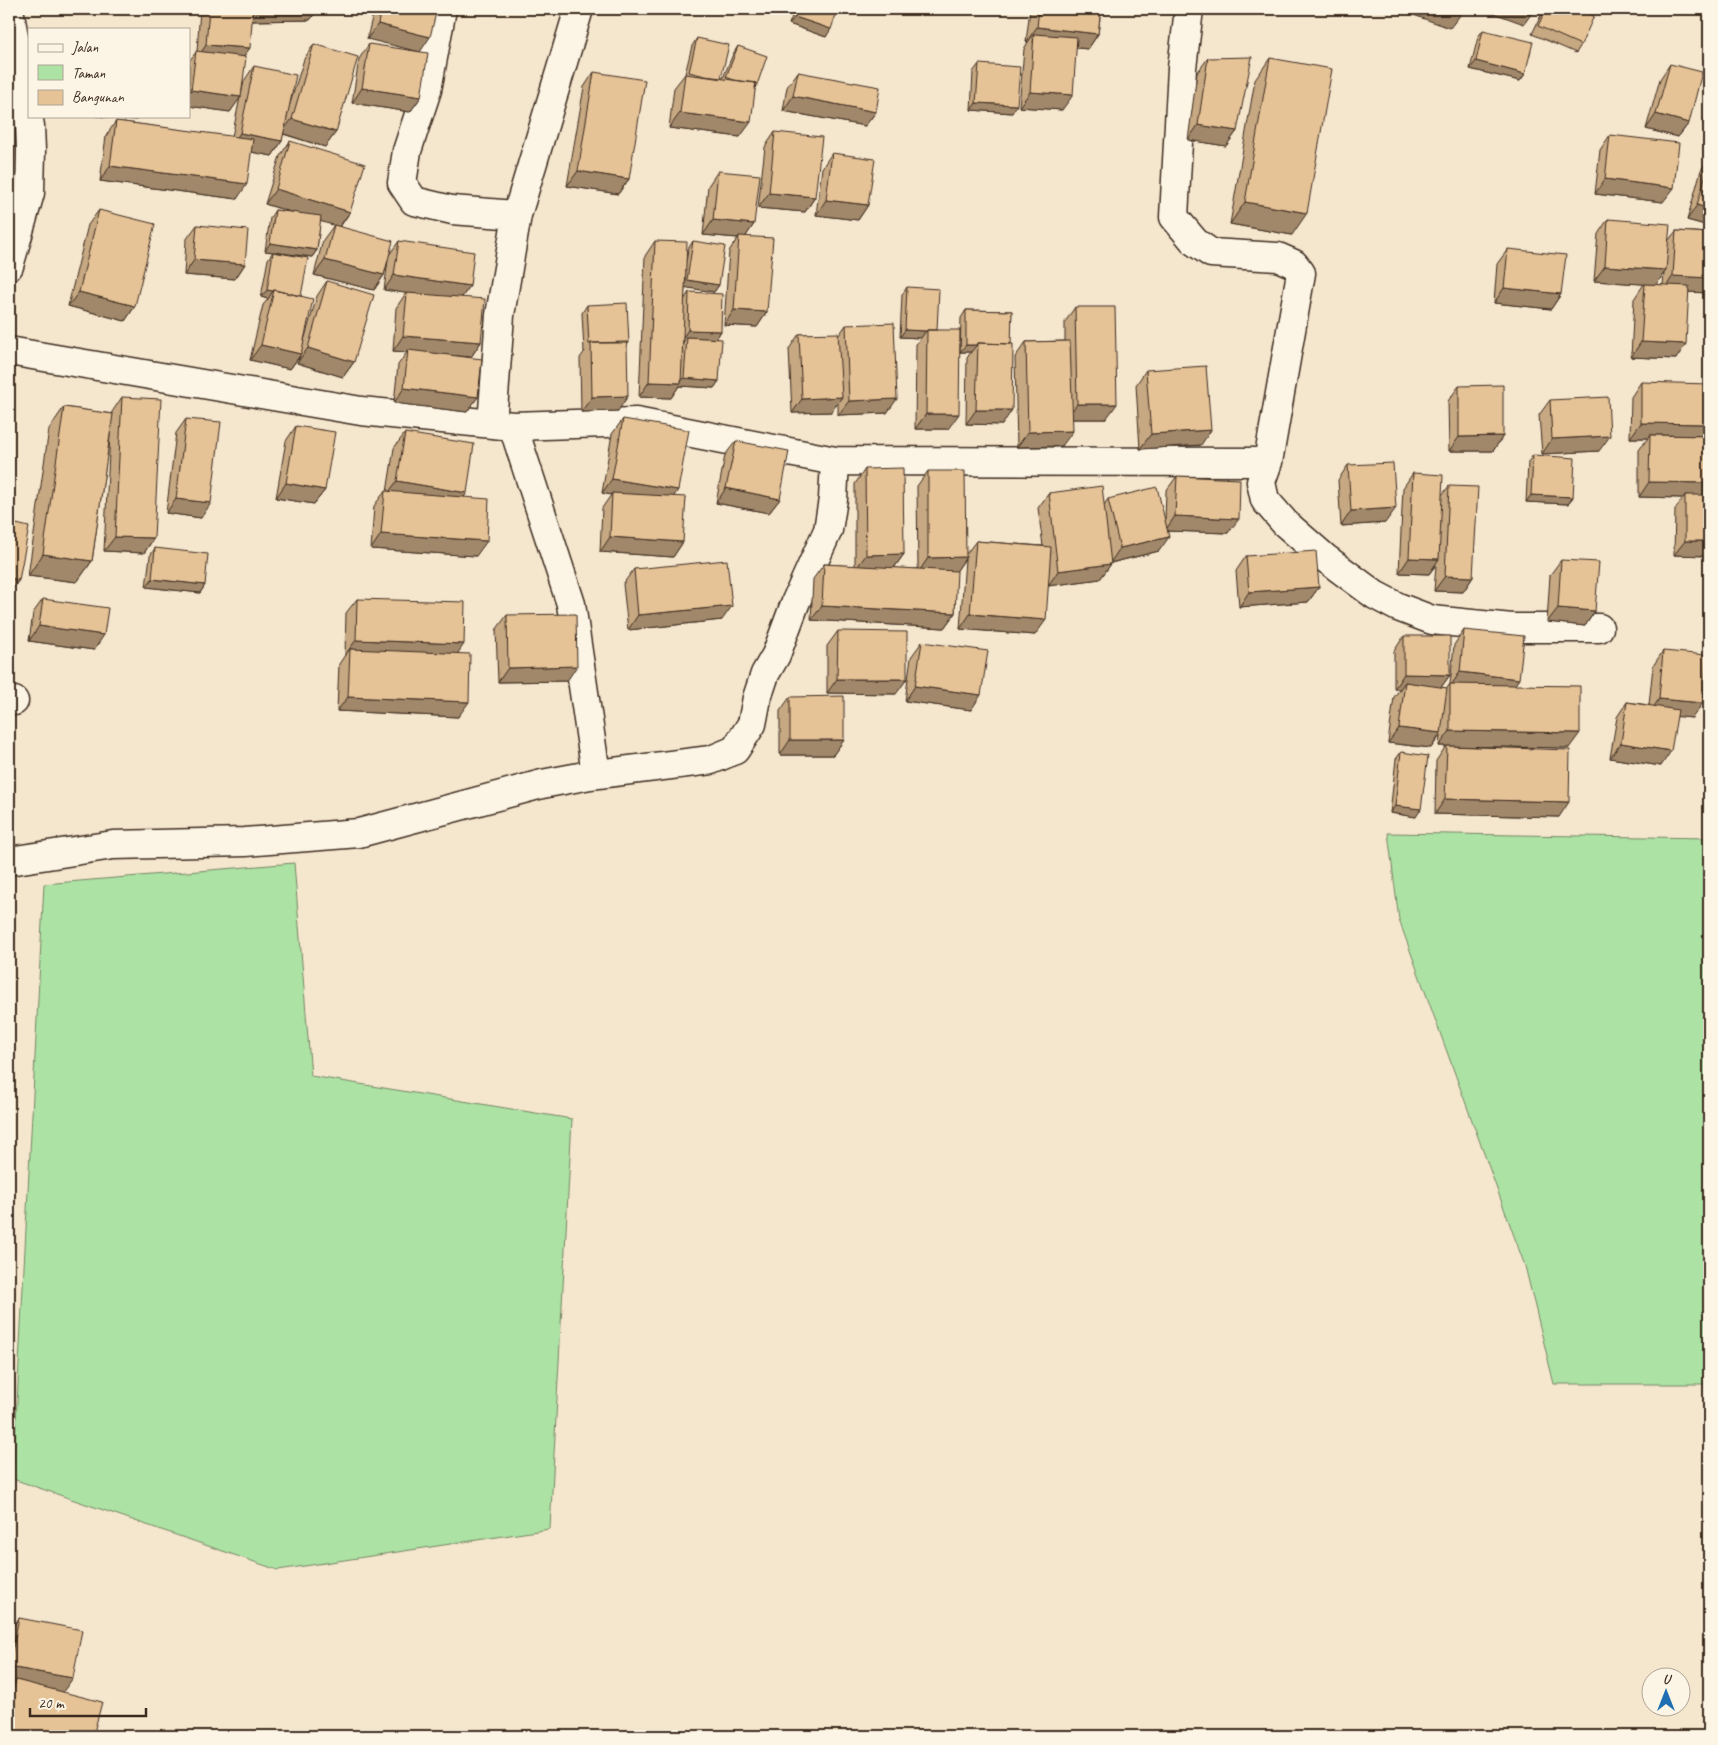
<svg xmlns="http://www.w3.org/2000/svg" width="1718" height="1745" font-family="Caveat,sans-serif">
  <style>
    .green { fill: #ade2a5; stroke: #748662 }
    .lines { fill: none; stroke-linecap: round; stroke-linejoin: round }
    .minor-casing { stroke: #3b2a1e; stroke-width: 31 }
    .minor { stroke: #fcf5e5; stroke-width: 28 }
    .wall { fill: #c6a882; stroke: #3b2a1e; fill-rule: evenodd }
    .shaded-wall { fill: #a1886a; stroke: #3b2a1e }
    .building { fill: #e6c397; stroke: #3b2a1e }
  </style>
  <rect width="100%" height="100%" fill="#f5e6ce"/>
  <filter id="ink" filterUnits="userSpaceOnUse"><feTurbulence type="fractalNoise" baseFrequency=".02" numOctaves="2"/><feDisplacementMap in="SourceGraphic" scale="10" xChannelSelector="R" yChannelSelector="G"/><feConvolveMatrix kernelMatrix="1 2 1 2 8 2 1 2 1" color-interpolation-filters="sRGB"/></filter>
  <g filter="url(#ink)">
    <!-- green -->
    <path class="green" d="M1388 833 1709 838V1384H1554L1525 1266 1399 920Z
      M294 863 311 1076 572 1119 550 1529 278 1570 13 1479 44 884Z"/>
    <g class="lines">
      <!-- minor casing -->
      <g class="minor-casing">
        <path id="minor" d="M442 9 427 90 407 151 402 183 414 201 452 210 517 215
          M1189 9 1182 68 1174 217 1195 242 1211 253 1278 257 1294 264 1301 273 1268 462 1261 482 1265 500 1285 523 1325 558 1375 595 1398 607 1432 620 1512 628H1599
          M9 266 30 193 31 150 30 126 9 9
          M9 351 361 411 513 426 636 422 835 461
          M492 424 500 315 517 215 579 9
          M513 426 571 604 596 774
          M9 700 14 701
          M9 861 113 845 245 842 359 833 542 784 590 775 711 760 735 750 752 724 757 698 765 674 776 655 796 601 828 530 833 499 835 461 1268 462"/>
      </g>
      <!-- minor -->
      <use href="#minor" class="minor"/>
    </g>
    <!-- wall -->
    <path class="wall" d="M200 9H318L310 20 252 21 244 57 241 95 244 81 254 66 288 110 304 59 314 44 336 132 325 147 283 134 282 141 272 156 251 152 237 199 100 181 106 136 116 121 232 137 240 97 230 112 189 106V61L197 51Z
      M374 9H437L367 39Z
      M795 9H838L826 37 789 24Z
      M1030 9H1101L1098 34 1088 49 1076 48 1062 110 1019 107 1024 49 1028 42H1026Z
      M1544 9H1577L1581 45 1576 53 1532 34Z
      M1483 30 1525 74 1520 81 1470 69 1478 37Z
      M697 38 721 78H723L733 54 738 46 755 89 740 137 669 128 674 88 685 74 692 46Z
      M369 44 421 97 410 112 352 103 359 59Z
      M1208 58 1237 131 1226 146 1188 140 1197 73Z
      M1270 58 1292 235 1230 224 1255 80Z
      M979 64 1012 113 971 110 973 72Z
      M1670 64 1689 123 1678 137 1646 129 1660 79Z
      M594 72 629 179 618 194 567 186 584 87Z
      M798 72 876 112 865 126 783 111 787 87Z
      M1709 105V126L1703 124Z
      M775 132 815 197 805 212 758 208 765 147Z
      M1610 135 1663 202 1595 194 1600 150Z
      M290 141 350 212 340 227 389 255 399 241 470 286 462 297 481 342 471 357 454 355 467 412 394 403 398 365 407 352 393 351 396 308 406 293 384 290 388 260 384 275 374 290 314 275 323 240 334 225 320 221 317 250 312 257 280 253 301 297 303 344 317 296 327 281 354 362 343 377 297 363 300 356 290 369 250 360 263 305 268 299 261 297 268 259 273 252 265 251 270 218 275 210 294 213 265 204 280 156Z
      M832 153 868 205 858 220 816 215 822 168Z
      M1709 158V226L1687 220 1701 170Z
      M718 171 754 224 746 236 767 312 757 327 724 325 729 251 738 238 703 235 708 186Z
      M99 210 135 306 125 321 68 306 88 225Z
      M1608 219 1668 241 1676 231 1709 233V293L1688 292 1676 359 1631 357 1634 299 1644 284 1594 281 1598 234ZM1664 273 1663 285 1656 284Z
      M197 225 245 264 235 279 184 275 186 240Z
      M655 241 686 263 688 249 693 241 719 285 714 292 685 287 684 300 689 292 721 331 716 339 703 338 719 381 714 388 679 386 671 398 639 397 645 256ZM683 337H686L683 343Z
      M1508 249 1561 294 1551 309 1494 303 1497 264Z
      M907 287 937 330 948 429H915L916 344 921 338 900 337 902 295Z
      M587 305 629 343 627 345 618 411 581 412 580 358 585 351 584 352 582 313Z
      M1075 307 1106 419H1072L1062 446 1017 447 1015 357 1026 342 1065 341V322Z
      M966 310 1012 311 1002 425 966 424 967 358 971 352H960L961 318Z
      M846 325 887 413 838 415V403L831 412 792 413 789 349 799 334 839 335Z
      M1146 370 1201 445 1140 449 1136 385Z
      M1641 382 1709 556 1674 555 1675 510 1683 498 1639 497V450L1648 438H1630L1631 397Z
      M1459 386 1503 436 1493 451H1449L1448 401Z
      M122 397 154 538 144 553 104 551 110 433 92 561 77 582 28 576 49 429 64 407 111 414 112 412Z
      M1550 400 1599 451 1542 454 1539 415Z
      M186 419 201 518 166 513 176 433Z
      M623 419 674 497 683 542 673 557 600 552 602 508 611 495 602 493 612 434Z
      M296 426 325 490 314 504 276 498 286 441Z
      M405 433 467 493 463 497 476 556 371 549 374 506 385 491 387 492 394 448Z
      M736 441 780 499 769 513 716 503 725 455Z
      M1533 455 1573 497 1568 504 1526 502 1528 462Z
      M1348 465 1385 523 1341 526 1338 480Z
      M865 469 904 554 894 568 918 569 917 486 928 471 966 554 976 541 1043 546 1038 508 1049 493 1104 505 1108 499 1165 521 1166 491 1177 476 1228 533 1168 531 1159 551 1111 563V564L1100 579 1048 586 1035 635 960 629 965 559 956 571 955 613 944 628 811 620 813 579 824 564 855 566V484Z
      M1413 473 1442 495 1449 486 1473 577 1463 592 1434 591 1436 565 1429 574 1399 573 1403 488Z
      M12 523 19 580 13 588 9 587V527Z
      M155 548 205 585 200 593 146 587 150 556Z
      M1246 556 1319 587 1308 602 1239 607 1236 571Z
      M1561 560 1595 611 1585 626 1547 622 1550 575Z
      M634 569 722 620 628 630 623 584Z
      M43 599 94 650 29 641 33 613Z
      M357 599 458 653V717L337 711 339 664 345 655 346 613Z
      M507 615 567 681 498 682 496 630Z
      M1464 630 1515 685 1569 748 1450 746 1559 817 1435 814 1436 761 1446 746H1439L1440 736 1431 748 1388 743 1394 697 1400 689H1394V651L1404 636 1450 675 1441 687 1447 688 1450 684 1454 645Z
      M838 631 896 694 827 693V646Z
      M922 642 971 710 905 701 911 657Z
      M1663 651 1692 718 1677 716 1661 766 1610 758 1617 717 1627 702 1649 705 1653 666Z
      M790 697 844 740 833 755H780V711Z
      M1401 752 1416 817 1390 813 1396 759Z
      M19 1618 63 1692 9 1736V1690L13 1684 9 1683V1632Z"/>
    <!-- shaded-wall -->
    <path class="shaded-wall" d="M258 9H318L310 20 250 21Z
      M1411 9H1448L1461 14 1450 28 1408 13Z
      M1485 9H1532L1534 10 1524 24 1485 10Z
      M795 17 831 29 826 37 789 24Z
      M378 24 430 37 420 52 367 39Z
      M1037 27 1098 34 1088 49 1033 43 1034 34 1028 42H1026Z
      M206 45 250 48 239 63 196 60Z
      M1476 61 1525 74 1520 81 1470 69Z
      M362 88 421 97 410 112 352 103Z
      M191 90 241 97 230 112 189 106V93Z
      M1030 92 1073 95 1062 110 1019 107Z
      M793 96 876 112 865 126 783 111Z
      M976 103 1017 105 1012 113 971 110Z
      M680 113 751 122 740 137 669 128Z
      M1656 114 1689 123 1678 137 1646 129Z
      M1709 115V126L1703 124Z
      M96 116H140L137 120Z
      M292 119 336 132 325 147 281 133Z
      M1198 125 1237 131 1226 146 1188 140Z
      M240 133 282 141 272 156 230 148Z
      M110 166 247 184 237 199 100 181Z
      M578 171 629 179 618 194 567 186Z
      M1605 179 1674 188 1663 202 1595 194Z
      M276 189 350 212 339 227 265 204Z
      M769 193 815 197 805 212 758 208Z
      M826 200 868 205 858 220 816 215Z
      M1245 202 1307 213 1292 235 1230 224Z
      M1697 205 1709 209V226L1687 220Z
      M713 220 754 224 744 239 739 236 738 238 703 235Z
      M270 243 317 250 312 257 265 251Z
      M194 260 245 264 235 279 184 275Z
      M325 260 384 275 374 290 314 275Z
      M1605 266 1666 270 1656 285 1594 281Z
      M394 275 470 286 459 301 384 290Z
      M1673 276 1709 278V293L1663 291Z
      M687 280 719 285 714 292 682 287Z
      M1504 288 1561 294 1551 309 1494 303Z
      M267 290 273 291 268 299 261 297Z
      M79 292 135 306 125 321 68 306Z
      M734 310 767 312 757 327 724 325Z
      M688 330 721 331 716 339 683 337Z
      M905 330 926 331 921 338 900 337Z
      M403 336 481 342 471 357 408 352V350L407 352 393 351Z
      M1641 342 1686 344 1676 359 1631 357Z
      M261 345 301 354 290 369 250 360Z
      M966 345H977L971 352H960Z
      M308 348 354 362 343 377 297 363Z
      M684 378 719 381 714 388 679 386 671 398 639 397 649 382 680 383Z
      M404 388 478 397 467 412 394 403Z
      M628 396 618 411 581 412 592 397Z
      M842 397 831 412 792 413 802 399Z
      M897 399 887 413 838 415 849 401Z
      M1077 404H1117L1106 419H1066Z
      M976 410H1012L1002 425 966 424Z
      M926 414H959L948 429H915Z
      M1641 423 1709 424V436L1650 435 1648 438H1630Z
      M1211 430 1201 445 1140 449 1151 434Z
      M1073 431 1062 446 1017 447 1028 432Z
      M1503 436 1493 451H1449L1459 437Z
      M1610 436 1599 451 1542 454 1552 439Z
      M612 479 678 490 668 505 612 493 611 495 602 493Z
      M397 481 467 493 456 508 386 496Z
      M1649 482 1709 483V498L1685 495 1683 498 1639 497Z
      M286 483 325 490 314 504 276 498Z
      M726 488 780 499 769 513 716 503Z
      M1531 495 1573 497 1568 504 1526 502Z
      M176 499 211 503 201 518 166 513Z
      M1396 508 1385 523 1341 526 1351 511Z
      M1175 516 1239 519 1228 533 1165 531Z
      M381 534 487 541 476 556 371 549Z
      M115 537 154 538 144 553 104 551Z
      M610 537 683 542 673 557 600 552Z
      M1169 537 1159 551 1110 563 1120 548Z
      M1685 541H1709V556L1674 555Z
      M43 554 92 561 77 582 28 576Z
      M904 554 893 569 855 570 866 555Z
      M966 557 956 572 918 573 928 558Z
      M1409 558 1439 559 1429 574 1399 573Z
      M1111 564 1100 579 1048 586 1058 571Z
      M1445 576 1473 577 1463 592 1434 591Z
      M9 578 19 580 13 588 9 587Z
      M152 579 205 585 200 593 146 587Z
      M1319 587 1308 602 1239 607 1249 592Z
      M732 606 722 620 628 630 638 615Z
      M822 606 955 613 944 628 811 620Z
      M1558 608 1595 611 1585 626 1547 622Z
      M970 614 1046 620 1035 635 960 629Z
      M39 626 104 635 94 650 29 641Z
      M356 640 464 644 454 659 350 649 345 655Z
      M577 666 567 681 498 682 508 668Z
      M1460 672 1519 679 1509 693 1450 687Z
      M1404 674 1450 675 1439 690 1405 682 1400 689H1394Z
      M837 679H907L896 694 827 693Z
      M915 686 981 695 971 710 905 701Z
      M348 697 469 702 458 717 337 711Z
      M1659 699 1703 703 1692 718 1649 714Z
      M1399 728 1441 733 1431 748 1388 743Z
      M1450 731 1580 733 1569 748 1439 746Z
      M790 740H844L833 755H780Z
      M1621 743 1671 751 1661 766 1610 758Z
      M1445 799 1569 802 1559 817 1435 814Z
      M1395 806 1421 809 1416 817 1390 813Z
      M9 1667 73 1678 62 1693 16 1680 13 1684 9 1683Z"/>
    <!-- building -->
    <path class="building" d="M209 9H253L250 48 206 45Z
      M381 9H437L430 37 378 24Z
      M797 9H838L831 29 795 17Z
      M1039 9H1101L1098 34 1037 27Z
      M1448 9H1462L1461 14Z
      M1546 9H1577L1594 16 1581 45 1538 26Z
      M1483 30 1533 42 1525 74 1476 61Z
      M1034 34 1077 37 1073 95 1030 92Z
      M697 38 729 45 721 78 705 76 689 72Z
      M314 44 358 57 336 132 292 119Z
      M369 44 428 53 421 97 362 88Z
      M738 46 767 56 756 88H755L756 83 734 80 726 77Z
      M196 51 246 57 241 97 191 90Z
      M1252 57 1237 131 1198 125 1208 58Z
      M1270 58 1332 69 1307 213 1245 202Z
      M979 64 1020 67 1017 105 976 103Z
      M1670 64 1702 72 1689 123 1656 114Z
      M254 66 296 75 282 141 240 133Z
      M594 72 645 80 629 179 578 171Z
      M798 72 880 87 876 112 793 96Z
      M685 74 756 83 751 122 680 113Z
      M116 121 253 139 247 184 110 166Z
      M775 132 822 137 815 197 769 193Z
      M1610 135 1679 143 1674 188 1605 179Z
      M290 141 365 164 350 212 276 189Z
      M832 153 875 159 868 205 826 200Z
      M1709 164V209L1697 205Z
      M718 171 760 175 754 224 713 220Z
      M99 210 155 224 135 306 79 292Z
      M275 210 321 216 317 250 270 243Z
      M1608 219 1670 224 1666 270 1605 266Z
      M197 225 248 230 245 264 194 260Z
      M334 225 393 241 384 275 325 260Z
      M1676 231 1709 233V278L1673 276Z
      M739 236 773 238 767 312 734 310Z
      M399 241 474 252 470 286 394 275Z
      M655 241 687 242 681 383 649 382Z
      M693 241 725 246 719 285 687 280Z
      M1508 249 1566 255 1561 294 1504 288Z
      M273 252 308 258 301 296 274 290 273 291 267 290Z
      M327 281 374 295 354 362 308 348Z
      M1645 284 1689 286 1686 344 1641 342Z
      M907 287 939 289 937 330H927V331L905 330Z
      M274 290 313 299 301 354 261 345Z
      M689 292 722 294 721 331 688 330Z
      M407 293 485 299 481 342 403 336Z
      M627 303 629 343H591V344H589L587 305Z
      M1075 307H1115L1117 404H1077Z
      M966 310 1012 311 1011 344 978 343 977 345H966Z
      M894 323 897 399 849 401 846 325Z
      M927 330H960L959 414H926Z
      M838 333 842 397 802 399 799 334Z
      M687 337 722 339 719 381 684 378Z
      M1070 341 1073 431 1028 432 1026 342Z
      M627 342 628 396 592 397 591 343Z
      M978 343 1013 344 1012 410H976Z
      M408 350 482 359 478 397 404 388Z
      M1206 366 1211 430 1151 434 1146 370Z
      M1641 382 1709 384V424L1641 423Z
      M1503 385V436L1459 437V386Z
      M122 397 161 399 154 538 115 537Z
      M1608 397 1610 436 1552 439 1550 400Z
      M64 407 113 414 92 561 43 554Z
      M186 419 221 422 211 503 176 499Z
      M623 419 689 430 678 490 612 479Z
      M296 426 335 432 325 490 286 483Z
      M405 433 474 444 467 493 397 481Z
      M1650 435 1709 436V483L1649 482Z
      M736 441 789 451 780 499 726 488Z
      M1533 455 1575 458 1573 497 1531 495Z
      M1393 463 1396 508 1351 511 1348 465Z
      M903 468 904 554 866 555 865 469Z
      M928 471H965L966 557 928 558Z
      M1413 473 1443 475 1439 559 1409 558Z
      M1177 476 1240 479 1239 519 1175 516Z
      M1102 486 1111 564 1058 571 1049 493Z
      M1449 486 1478 487 1473 577 1445 576Z
      M1157 487 1169 537 1120 548 1108 499Z
      M385 491 489 499 487 541 381 534Z
      M612 493 686 497 683 542 610 537Z
      M1685 495H1709V541H1685Z
      M9 512 11 513 9 525Z
      M12 523 29 527 19 580 9 578V538Z
      M976 541 1051 547 1046 620 970 614Z
      M155 548 208 554 205 585 152 579Z
      M1316 551 1319 587 1249 592 1246 556Z
      M727 560 732 606 638 615 634 569Z
      M1561 560 1599 562 1595 611 1558 608Z
      M824 564 957 571 955 613 822 606Z
      M43 599 108 608 104 635 39 626Z
      M357 599 465 602 464 644 356 640Z
      M576 614 577 666 508 668 507 615Z
      M1464 630 1524 636 1519 679 1460 672Z
      M838 631 907 632V679H837Z
      M1404 636H1450V675L1404 674Z
      M922 642 988 651 981 695 915 686Z
      M350 649 470 654 469 702 348 697Z
      M1663 651 1707 655 1703 703 1659 699Z
      M1405 682 1447 688 1441 733 1399 728Z
      M1450 684 1580 686V733L1450 731Z
      M844 696V740H790V697Z
      M1627 702 1678 710 1671 751 1621 743Z
      M1447 746 1570 750 1569 802 1445 799Z
      M1401 752 1428 756 1421 809 1395 806Z
      M19 1618 82 1630 73 1678 9 1667Z
      M16 1680 102 1702 93 1736H9V1707Z"/>
  </g>
  <!-- margin -->
  <rect width="1718" height="1745" fill="none" stroke="#fcf5e5" stroke-width="30"/>
  <rect x="15" y="15" width="1688" height="1715" fill="none" stroke="#3b2a1e" stroke-width="2" filter="url(#ink)"/>
  <!-- legend -->
  <rect x="28" y="28" width="162" height="90" fill="#fcf5e5" stroke="#afa495"/>
  <rect x="38" y="44" width="25" height="8" fill="#fcf5e5" stroke="#afa495"/>
  <text x="72" y="52" font-size="15" fill="#3b2a1e">Jalan</text>
  <rect x="38" y="65" width="25" height="15" fill="#ade2a5" stroke="#afa495"/>
  <text x="72" y="78" font-size="15" fill="#3b2a1e">Taman</text>
  <rect x="38" y="90" width="25" height="15" fill="#e6c397" stroke="#afa495"/>
  <text x="72" y="102" font-size="15" fill="#3b2a1e">Bangunan</text>
  <!-- north arrow -->
  <g transform="translate(1666 1692)"><circle r="24" fill="#fcf5e5" stroke="#afa495"/>
  <path d="M0-4L9 19L0 12L-9 19Z" fill="#1f6fb2"/>
  <text y="-8" font-size="14" font-weight="bold" text-anchor="middle" fill="#3b2a1e">U</text>
  </g>
  <!-- scale -->
  <path d="M30 1708v8h116v-8" fill="none" stroke="#3b2a1e" stroke-width="2.5"/>
  <text x="38" y="1708" font-size="15" fill="#3b2a1e" stroke="#fcf5e5" stroke-width="4" paint-order="stroke">20 m</text>
</svg>
